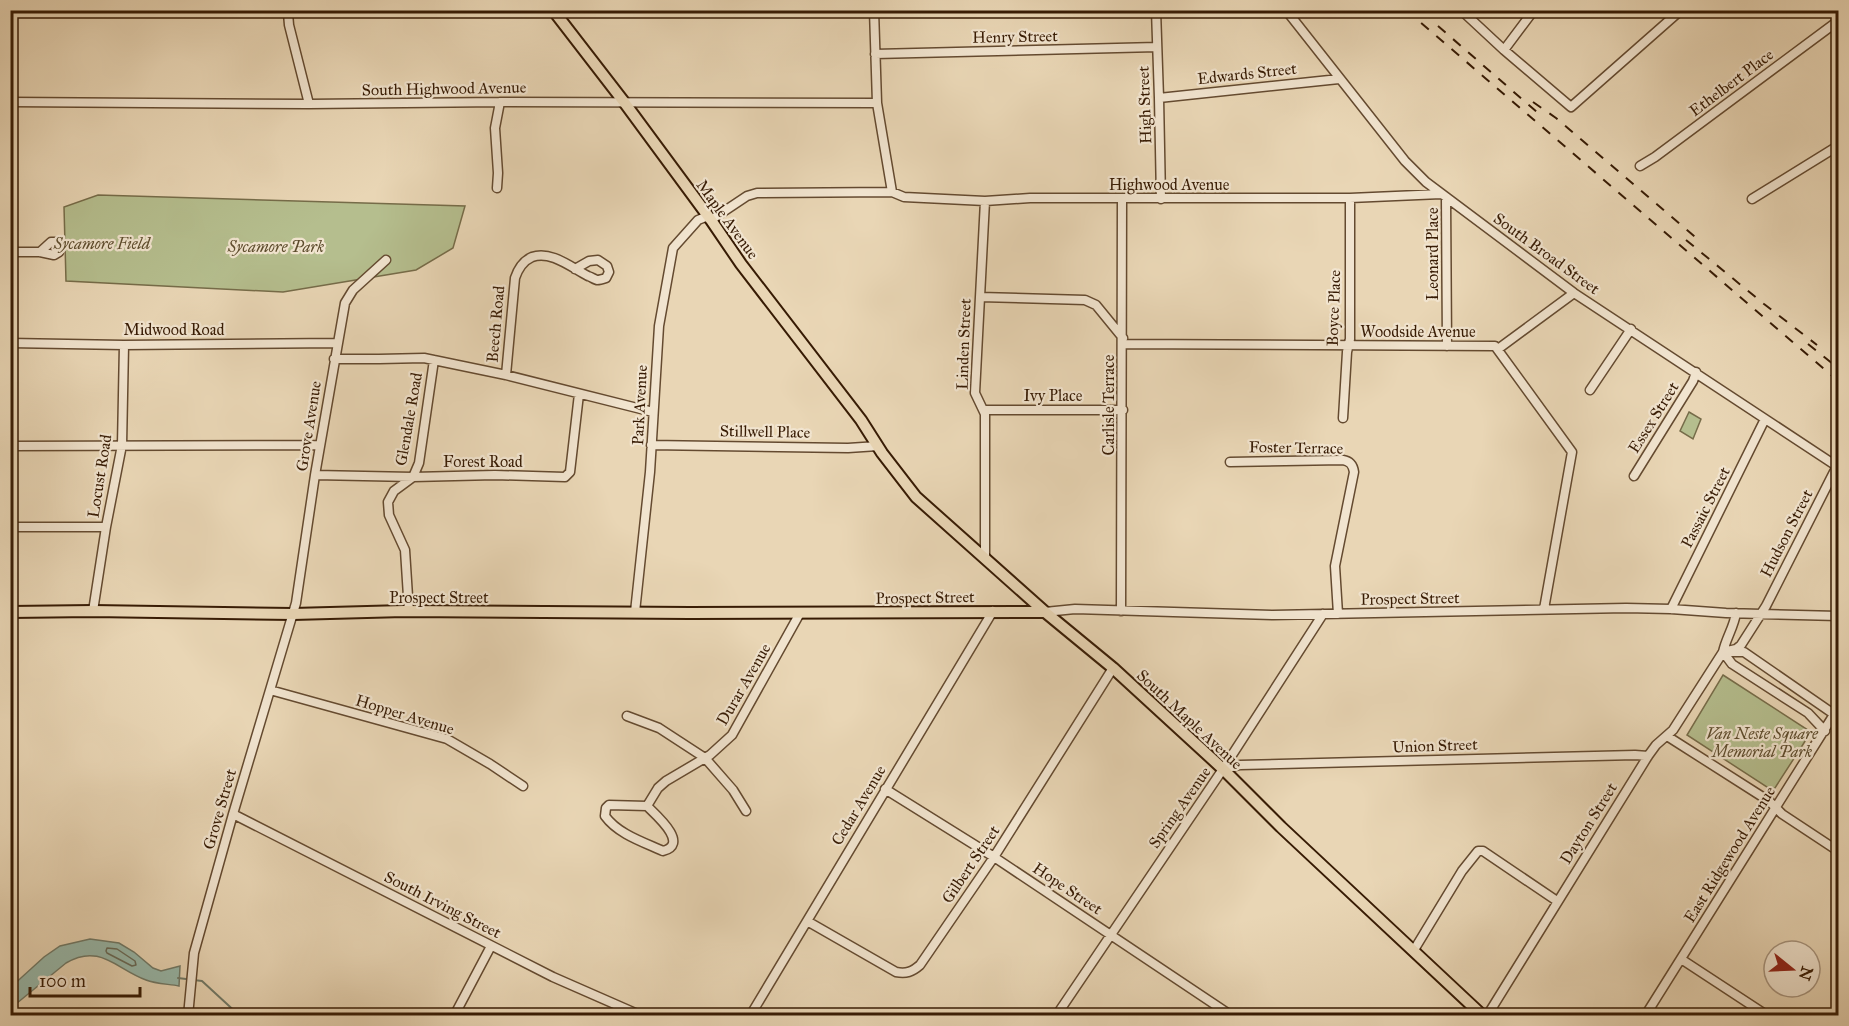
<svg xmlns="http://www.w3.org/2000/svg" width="1849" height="1026" font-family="'IM FELL Great Primer',serif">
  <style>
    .green { fill: #b5be8e; stroke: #766c49; stroke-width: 1.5 }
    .water { fill: #98b9ab; stroke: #717a68; stroke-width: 1.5 }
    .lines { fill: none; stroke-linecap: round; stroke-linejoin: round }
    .shore { stroke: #686a58; stroke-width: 1.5 }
    .stream { stroke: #717a68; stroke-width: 2 }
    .minor-casing { stroke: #644a30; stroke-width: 11 }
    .major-casing { stroke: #371b04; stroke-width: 14 }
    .minor { stroke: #f1e4cf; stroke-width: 8 }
    .major { stroke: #e9d6b5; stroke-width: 10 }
    .rail { stroke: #371b04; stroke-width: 2; stroke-dasharray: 10 10; stroke-linecap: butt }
    .labels { text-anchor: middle; stroke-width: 4.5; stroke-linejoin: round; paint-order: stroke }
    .street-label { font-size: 16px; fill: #371b04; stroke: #f1e4cf }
    .park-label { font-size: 16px; font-style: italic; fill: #5d4c2d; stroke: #f1e4cf }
  </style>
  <rect width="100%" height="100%" fill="#e9d6b5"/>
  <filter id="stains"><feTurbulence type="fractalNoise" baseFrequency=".00333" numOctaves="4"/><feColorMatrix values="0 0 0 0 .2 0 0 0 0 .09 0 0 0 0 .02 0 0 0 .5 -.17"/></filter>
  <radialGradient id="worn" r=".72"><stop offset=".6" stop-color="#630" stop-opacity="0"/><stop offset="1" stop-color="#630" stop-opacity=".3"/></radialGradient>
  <!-- green -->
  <path class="green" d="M98 195 465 206 453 248 416 270 283 292 66 281 64 207Z
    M1689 412 1701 419 1693 439 1680 431Z
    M1723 675 1811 732 1773 791 1687 735Z"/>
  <!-- water -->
  <path class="water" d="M90 939 119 943 134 952 153 968 161 971 180 966 179 986C169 984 156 984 146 980 116 969 100 943 66 963L11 1008V987L44 957 60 946Z"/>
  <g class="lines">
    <!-- shore -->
    <path class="shore" d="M107 948 117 949 135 961 136 965 132 966 107 953 106 951Z"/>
    <!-- stream -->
    <path class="stream" d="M178 978 202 981 240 1016"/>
    <!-- minor casing -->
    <g class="minor-casing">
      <path id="minor" d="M874 10 877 103 892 192 904 197 985 201 1030 198H1350L1441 194
        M1156 10 1159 98 1161 199
        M1286 10 1405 161 1426 182 1574 293 1838 467
        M1461 10 1504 50 1571 107 1681 10
        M288 13 289 25 309 104
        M1504 50 1534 10
        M875 54 1157 47
        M1159 98 1339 79
        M10 102 309 104 500 102 877 103
        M1640 166 1655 157 1838 21
        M497 188 498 173 495 128 500 102
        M1446 198 1447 346
        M1752 199 1833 149 1838 148
        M985 201 975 393 985 414V557
        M711 220 747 196 757 193 892 192
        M10 252H40L54 255 59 252V246L56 242H51L40 252
        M980 297 1085 300 1096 305 1123 338
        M10 343 124 345 337 343
        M1123 344 1495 346 1572 452 1544 609
        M1498 349 1574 293
        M334 359H379L424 358 506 375 653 412
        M506 375 515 278C518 269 523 261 532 257 551 250 572 268 588 276 589 276 596 280 597 280 600 280 603 279 606 278L609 272 607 266 598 260 589 261 575 269
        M1590 390 1631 329
        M984 410H1123
        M1343 418 1347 352 1350 339V198
        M651 445 848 448 878 446
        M10 446 320 445
        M1230 462 1343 460C1350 461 1353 465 1354 472L1335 566 1338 614
        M315 475 413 477 495 475 565 477 570 472 579 394
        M1634 476 1693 381 1696 372
        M10 527H106
        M1671 609 1765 419
        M93 611 106 527 122 445 124 345
        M1121 611 1122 199
        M409 612 405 550 389 515 388 502 394 491 413 477 419 463 434 360
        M635 612 650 472 659 326 673 248 698 220 708 216
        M1045 612 1075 609 1273 615 1626 608 1671 609 1726 613 1838 616
        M1723 652 1736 649 1741 645 1766 606 1837 466
        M1723 652 1732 664 1808 713 1825 731
        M1730 652H1744L1838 717
        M270 690 447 739 490 764 523 786
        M627 716 659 728 705 758 733 790 746 811
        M1667 736 1769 801 1782 814 1838 851
        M1223 769 1240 765 1635 755 1648 756
        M885 789 994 857 1232 1016
        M609 805 647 806C656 815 690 844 663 851 643 842 618 834 605 816L606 808Z
        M647 806 658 788 666 781 710 755 732 735 800 613
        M233 814 553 977 642 1016
        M807 921 896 972C906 974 912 972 920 965L994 857 1113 668
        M1414 950 1462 871 1478 851H1483L1557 901
        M1681 959 1768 1016
        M188 1016 194 953 233 814 296 603 315 475 345 303 353 290 386 260
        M454 1016 491 946
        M750 1016 993 611
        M1056 1016 1223 769 1323 614
        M1487 1016 1648 756 1656 745 1673 730 1723 652C1726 638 1734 627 1736 613
        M1645 1016 1838 708"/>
    </g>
    <!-- major casing -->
    <g class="major-casing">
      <path id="major" d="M553 10 624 102 711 220 741 264 861 420 882 453 916 497 1045 612 1113 668 1223 769 1281 827 1483 1016
        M10 612 93 611 293 614 404 611 690 613 1045 612"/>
    </g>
    <!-- minor -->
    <use href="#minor" class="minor"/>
    <!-- major -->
    <use href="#major" class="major"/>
    <!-- rail -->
    <path class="rail" d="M1406 10 1838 381
      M1438 26 1538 113
      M1533 102 1556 118 1701 242
      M1686 240 1764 304 1817 345
      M1808 344 1838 368"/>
  </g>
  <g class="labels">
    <!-- street labels -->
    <g class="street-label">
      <text transform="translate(1015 36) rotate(-1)" y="6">Henry Street</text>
      <text transform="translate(1247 73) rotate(-6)" y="6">Edwards Street</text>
      <text transform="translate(1731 82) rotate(-37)" y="6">Ethelbert Place</text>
      <text transform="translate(444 88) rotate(-1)" y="6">South Highwood Avenue</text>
      <text transform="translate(1144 105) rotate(-92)" y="6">High Street</text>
      <text x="1169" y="190">Highwood Avenue</text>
      <text transform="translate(728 219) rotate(54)" y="6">Maple Avenue</text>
      <text transform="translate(1547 253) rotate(36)" y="6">South Broad Street</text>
      <text transform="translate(1432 254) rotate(-90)" y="6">Leonard Place</text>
      <text transform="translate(1333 308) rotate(-88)" y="6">Boyce Place</text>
      <text transform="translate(495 324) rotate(-85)" y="6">Beech Road</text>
      <text x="174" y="335">Midwood Road</text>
      <text x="1418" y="337">Woodside Avenue</text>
      <text transform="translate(963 344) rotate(-88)" y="6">Linden Street</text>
      <text x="1053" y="401">Ivy Place</text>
      <text transform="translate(639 405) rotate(-87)" y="6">Park Avenue</text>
      <text transform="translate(1108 405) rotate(-90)" y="6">Carlisle Terrace</text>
      <text transform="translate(1653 417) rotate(-58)" y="6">Essex Street</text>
      <text transform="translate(408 419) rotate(-80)" y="6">Glendale Road</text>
      <text transform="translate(308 426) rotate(-81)" y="6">Grove Avenue</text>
      <text transform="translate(765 431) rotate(1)" y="6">Stillwell Place</text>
      <text transform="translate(1296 447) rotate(1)" y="6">Foster Terrace</text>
      <text x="483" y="467">Forest Road</text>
      <text transform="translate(99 476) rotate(-81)" y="6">Locust Road</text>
      <text transform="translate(1705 507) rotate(-63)" y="6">Passaic Street</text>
      <text transform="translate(1786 533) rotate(-63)" y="6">Hudson Street</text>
      <text x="439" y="603">Prospect Street</text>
      <text transform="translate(925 597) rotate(-1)" y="6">Prospect Street</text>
      <text transform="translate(1410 598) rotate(-1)" y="6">Prospect Street</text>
      <text transform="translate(743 684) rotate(-60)" y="6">Durar Avenue</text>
      <text transform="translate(405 714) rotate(17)" y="6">Hopper Avenue</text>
      <text transform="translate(1190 719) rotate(43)" y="6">South Maple Avenue</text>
      <text transform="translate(1435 745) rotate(-2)" y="6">Union Street</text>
      <text transform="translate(858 805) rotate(-59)" y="6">Cedar Avenue</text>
      <text transform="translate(1179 807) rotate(-55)" y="6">Spring Avenue</text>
      <text transform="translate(219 809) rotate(-74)" y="6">Grove Street</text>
      <text transform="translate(1588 823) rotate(-58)" y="6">Dayton Street</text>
      <text transform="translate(1729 854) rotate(-58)" y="6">East Ridgewood Avenue</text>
      <text transform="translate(970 864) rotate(-56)" y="6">Gilbert Street</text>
      <text transform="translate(1068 888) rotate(34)" y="6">Hope Street</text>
      <text transform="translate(443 904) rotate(27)" y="6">South Irving Street</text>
    </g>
    <!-- park labels -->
    <g class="park-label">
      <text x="102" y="249">Sycamore Field</text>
      <text x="276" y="252">Sycamore Park</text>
      <text x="1762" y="739">Van Neste Square<tspan x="1762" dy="18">Memorial Park</tspan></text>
    </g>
  </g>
  <!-- margin -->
  <rect width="1849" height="1026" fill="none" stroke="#e9d6b5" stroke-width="36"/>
  <rect x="12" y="12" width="1825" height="1002" fill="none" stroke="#371b04" stroke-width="3"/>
  <rect x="18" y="18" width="1813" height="990" fill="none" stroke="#371b04" stroke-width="1.5"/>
  <!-- north arrow -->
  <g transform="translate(1792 969) rotate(108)"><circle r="28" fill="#f1e4cf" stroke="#a7947e" stroke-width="1.5"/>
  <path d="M0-4.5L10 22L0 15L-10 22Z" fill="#8f2418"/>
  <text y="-9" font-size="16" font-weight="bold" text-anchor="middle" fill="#371b04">N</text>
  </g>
  <!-- scale -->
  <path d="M30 987v9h110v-9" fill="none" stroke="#371b04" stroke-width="3"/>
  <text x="39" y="987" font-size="18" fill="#371b04" stroke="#f1e4cf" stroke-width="4.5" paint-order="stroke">100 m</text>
  <rect width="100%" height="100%" filter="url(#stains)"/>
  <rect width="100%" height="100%" fill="url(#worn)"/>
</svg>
